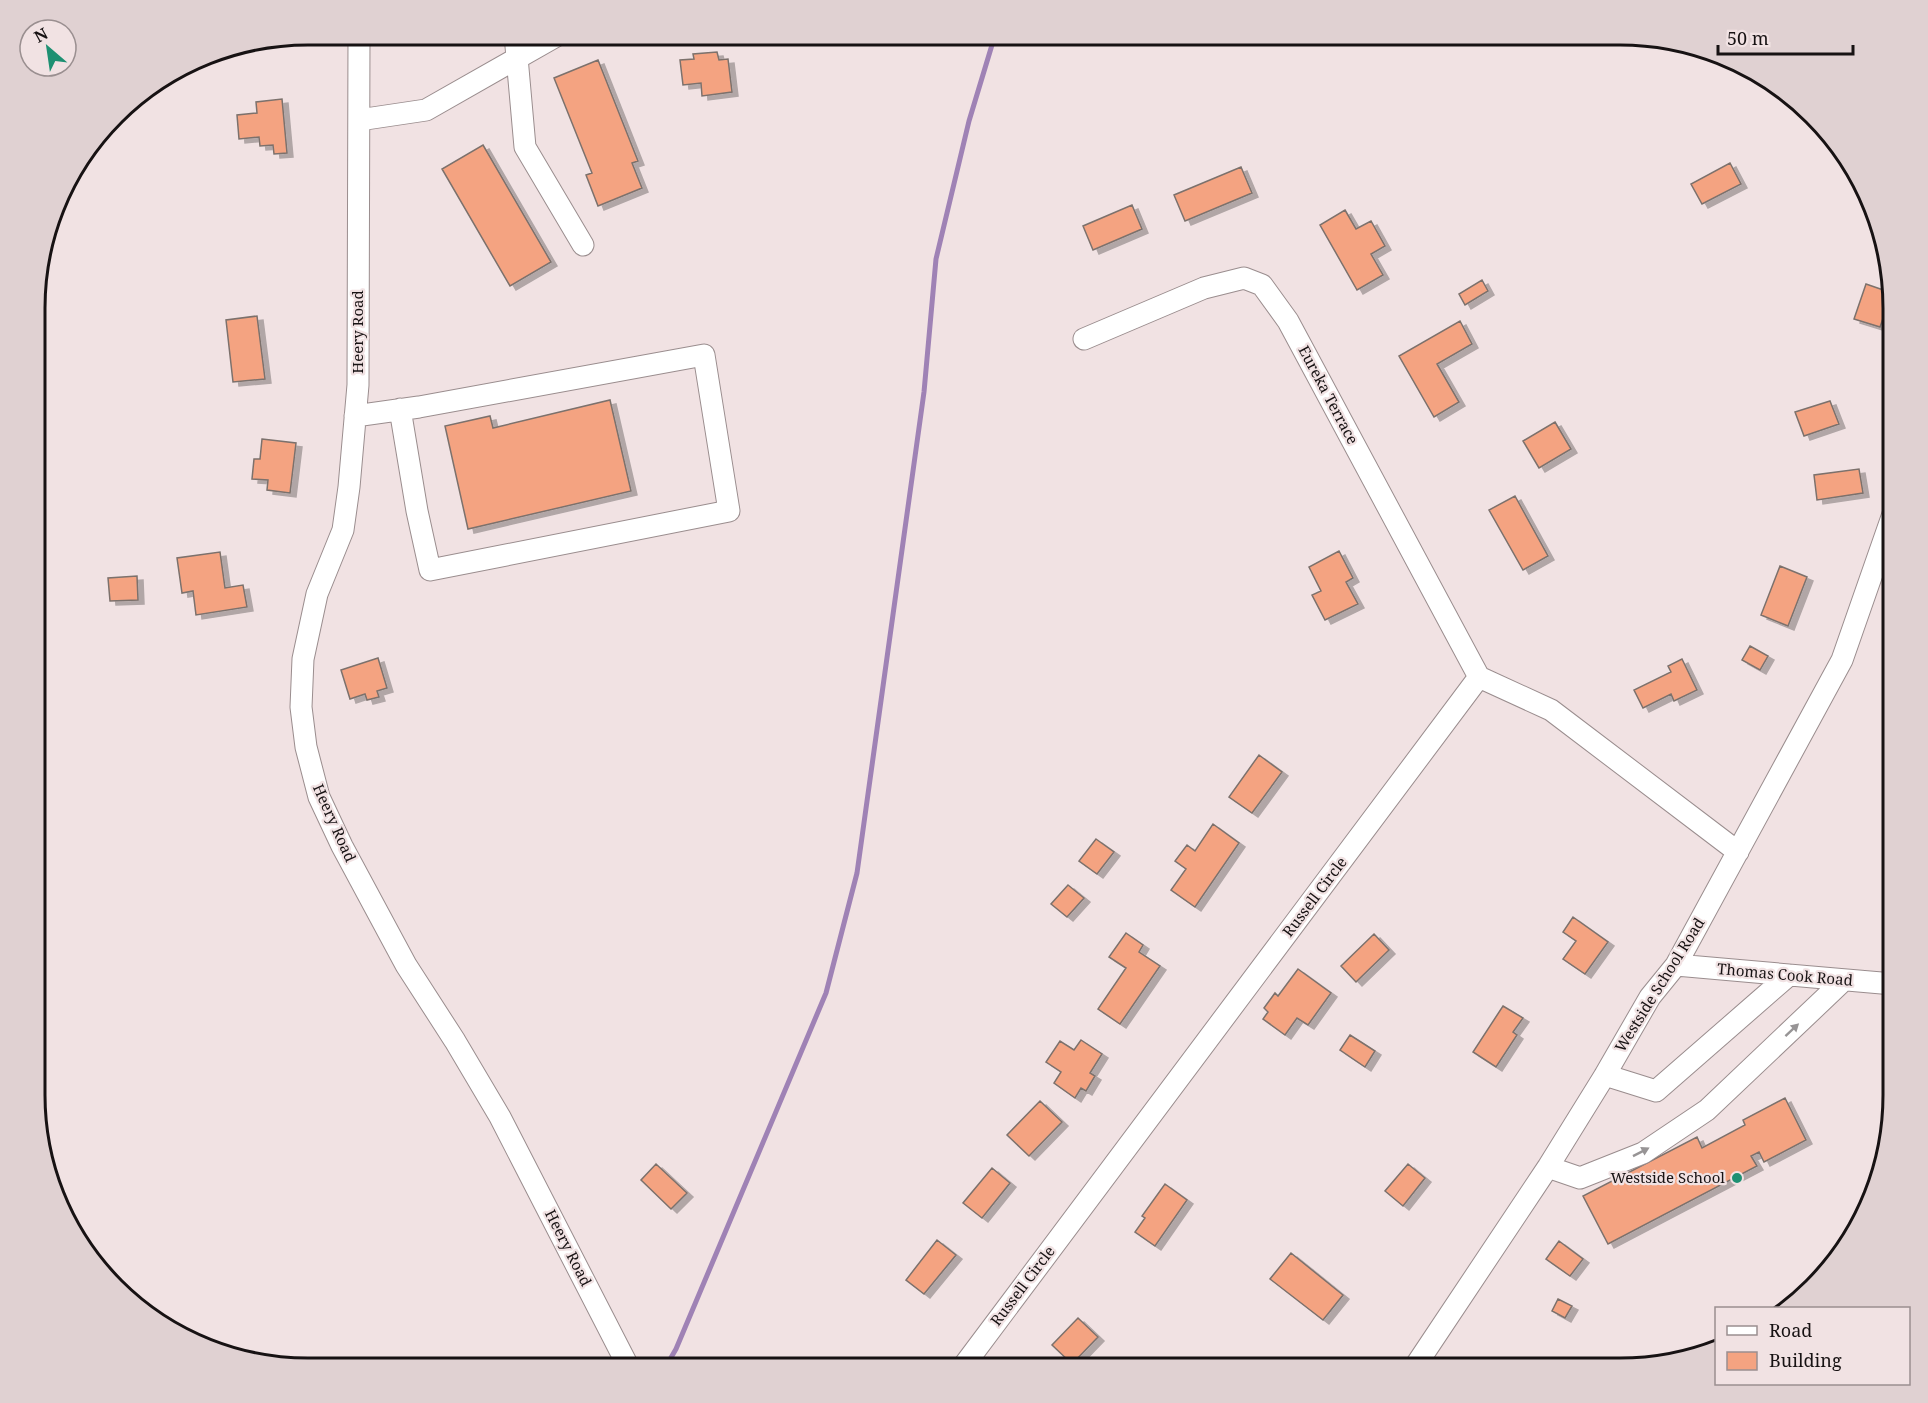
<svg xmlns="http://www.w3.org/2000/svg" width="1928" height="1403" font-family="'Noto Serif',serif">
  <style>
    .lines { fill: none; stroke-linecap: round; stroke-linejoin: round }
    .stream { stroke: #9f82b5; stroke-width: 5 }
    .building { fill: #f4a381; stroke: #7c716c; stroke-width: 1.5; filter: url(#shadow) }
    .minor-casing { stroke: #9a8d8e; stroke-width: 23 }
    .minor { stroke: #fff; stroke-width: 21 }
    .oneway { fill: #979495 }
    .poi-dot { fill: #1e9072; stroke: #f1e2e3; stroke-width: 2 }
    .labels { text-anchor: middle; stroke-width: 4.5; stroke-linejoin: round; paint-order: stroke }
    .street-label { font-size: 15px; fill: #171213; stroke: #f1e2e3 }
    .poi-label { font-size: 15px; fill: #171213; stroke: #f1e2e3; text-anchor: end }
    .rim { fill: none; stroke: #171213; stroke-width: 3 }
  </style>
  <defs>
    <filter id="shadow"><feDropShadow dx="6" dy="4" stdDeviation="0" flood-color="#0004"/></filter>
  </defs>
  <rect width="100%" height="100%" fill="#f1e2e3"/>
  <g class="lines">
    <!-- stream -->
    <path class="stream" d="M665 1368 676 1349 826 993 857 873 924 392 936 259 969 121 995 35"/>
  </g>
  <!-- building -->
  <path class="building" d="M717 52 719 60 728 59 732 92 702 96 701 83 683 85 680 60 694 59 693 54Z
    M598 60 638 161 632 163 642 188 598 206 586 175 592 173 554 78Z
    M282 99 287 153 274 154 273 145 260 146 259 137 239 139 237 115 257 113 256 102Z
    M483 145 551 262 510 286 442 169Z
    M1730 163 1741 184 1702 204 1691 184Z
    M1241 167 1252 193 1185 221 1174 195Z
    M1132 205 1142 229 1093 250 1083 226Z
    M1345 210 1356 229 1371 221 1385 246 1371 254 1383 275 1357 290 1320 225Z
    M1482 280 1488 291 1465 305 1459 294Z
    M1866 284 1892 293 1880 327 1854 319Z
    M257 316 265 379 233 382 226 320Z
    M1460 321 1472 344 1437 364 1459 402 1434 417 1399 356Z
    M610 400 631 491 468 529 445 426 490 416 493 428Z
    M1830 401 1839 424 1804 436 1795 412Z
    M1555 422 1571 449 1539 468 1523 441Z
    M262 439 296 443 290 493 267 490 268 480 252 479 254 459H260Z
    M1859 469 1863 493 1817 500 1814 475Z
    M1515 496 1548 556 1523 570 1489 510Z
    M1339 551 1353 578 1346 582 1358 604 1325 620 1312 595 1321 591 1309 567Z
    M220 552 225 588 243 585 247 607 196 615 193 591 182 593 177 558Z
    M1780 566 1807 577 1788 626 1761 615Z
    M137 576 138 600 110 601 108 578Z
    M1750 646 1768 656 1760 670 1742 660Z
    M378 658 387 688 377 691 379 697 367 700 365 694 350 699 341 670Z
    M1682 659 1697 690 1674 701 1671 694 1643 708 1634 690 1671 672 1668 666Z
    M1259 755 1282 772 1252 813 1229 797Z
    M1213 824 1239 843 1195 907 1171 890 1186 869 1175 861 1187 845 1195 851Z
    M1096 839 1114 852 1097 874 1079 861Z
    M1068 885 1084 898 1067 917 1051 904Z
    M1573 917 1608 942 1585 974 1563 959 1576 941 1563 932Z
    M1126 933 1143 945 1139 952 1160 966 1120 1024 1098 1009 1126 968 1109 957Z
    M1374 934 1389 950 1356 982 1341 966Z
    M1298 969 1331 993 1308 1025 1297 1018 1285 1035 1263 1019 1268 1012 1264 1008 1275 993 1278 996Z
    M1503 1006 1523 1018 1513 1032 1517 1035 1496 1067 1473 1052Z
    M1350 1035 1375 1051 1365 1067 1340 1050Z
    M1081 1040 1102 1054 1090 1073 1095 1076 1086 1091 1081 1088 1075 1098 1054 1083 1061 1072 1046 1062 1060 1041 1074 1050Z
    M1785 1098 1806 1140 1764 1162 1759 1152 1751 1156 1757 1166 1608 1244 1583 1196 1697 1137 1702 1148 1745 1125 1743 1120Z
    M1040 1101 1062 1122 1029 1156 1007 1135Z
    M656 1164 687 1193 671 1209 641 1180Z
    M1408 1164 1425 1178 1403 1206 1385 1191Z
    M992 1168 1010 1183 982 1218 963 1203Z
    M1165 1184 1187 1200 1155 1246 1135 1232 1145 1218 1142 1216Z
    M937 1240 956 1255 924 1294 906 1280Z
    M1559 1241 1583 1259 1570 1276 1546 1259Z
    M1291 1253 1343 1295 1323 1320 1270 1279Z
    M1558 1299 1572 1306 1565 1318 1552 1311Z
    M1078 1318 1098 1337 1072 1364 1052 1345Z"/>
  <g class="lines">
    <!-- minor casing -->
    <g class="minor-casing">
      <path id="minor" d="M359 35 358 385 349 487 343 530 317 594 303 659 301 707 306 747 319 797 342 846 406 965 455 1041 500 1117 629 1368
        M515 35 525 147 583 245
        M359 120 426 110 558 35
        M1084 339 1204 288 1244 278 1262 285 1288 321 1479 677
        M355 416 419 407 704 355 729 511 430 570 417 511 400 409
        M1479 677 1551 710 1738 852
        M1676 965 1893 984
        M1605 1075 1656 1091 1789 975
        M1548 1167 1580 1178 1643 1153 1707 1110 1844 980
        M962 1368 1479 677
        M1414 1368 1548 1167 1605 1075 1650 997 1676 965 1842 660 1893 514"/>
    </g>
    <!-- minor -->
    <use href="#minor" class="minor"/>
  </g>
  <!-- one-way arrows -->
  <defs><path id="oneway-solid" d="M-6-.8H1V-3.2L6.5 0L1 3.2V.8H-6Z" transform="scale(1.5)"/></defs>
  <g class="oneway">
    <use href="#oneway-solid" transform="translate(1792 1030) rotate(-43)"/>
    <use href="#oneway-solid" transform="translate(1641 1152) rotate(-27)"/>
  </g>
  <!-- markers -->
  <circle class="poi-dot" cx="1737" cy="1178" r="6"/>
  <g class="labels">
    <!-- street labels -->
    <g class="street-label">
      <text transform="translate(358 332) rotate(-90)" y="5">Heery Road</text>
      <text transform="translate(1328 395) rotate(62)" y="5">Eureka Terrace</text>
      <text transform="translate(334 823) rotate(66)" y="5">Heery Road</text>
      <text transform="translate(1315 897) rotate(-53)" y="5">Russell Circle</text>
      <text transform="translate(1785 975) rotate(5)" y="5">Thomas Cook Road</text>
      <text transform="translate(1660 985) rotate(-58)" y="5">Westside School Road</text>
      <text transform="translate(568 1248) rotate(63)" y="5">Heery Road</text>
      <text transform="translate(1023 1286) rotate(-53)" y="5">Russell Circle</text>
    </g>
    <!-- poi labels -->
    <g class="poi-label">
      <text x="1725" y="1183">Westside School</text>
    </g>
  </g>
  <!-- crop -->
  <path d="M0 0H1928V1403H0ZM308 45H1620A263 263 0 0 1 1883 308V1095A263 263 0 0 1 1620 1358H308A263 263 0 0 1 45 1095V308A263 263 0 0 1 308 45Z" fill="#e0d1d2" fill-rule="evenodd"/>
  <path class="rim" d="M308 45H1620A263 263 0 0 1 1883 308V1095A263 263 0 0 1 1620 1358H308A263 263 0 0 1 45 1095V308A263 263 0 0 1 308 45Z"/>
  <!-- legend -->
  <rect x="1715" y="1307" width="195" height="78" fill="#f1e2e3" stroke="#9a8f90" stroke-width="1.5"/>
  <rect x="1727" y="1326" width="30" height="9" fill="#ffffff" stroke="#9a8f90" stroke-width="1.5"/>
  <text x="1769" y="1337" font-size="18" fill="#171213">Road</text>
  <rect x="1727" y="1352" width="30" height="18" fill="#f4a381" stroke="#9a8f90" stroke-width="1.5"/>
  <text x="1769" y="1367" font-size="18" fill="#171213">Building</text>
  <!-- north arrow -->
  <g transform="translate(48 48) rotate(331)"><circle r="28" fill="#f1e2e3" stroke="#9a8f90" stroke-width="1.5"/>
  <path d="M0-4.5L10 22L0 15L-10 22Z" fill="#1e9072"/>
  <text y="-9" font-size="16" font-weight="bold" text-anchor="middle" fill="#171213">N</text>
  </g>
  <!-- scale -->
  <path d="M1718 45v9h135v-9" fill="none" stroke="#171213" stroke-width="3"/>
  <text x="1727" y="45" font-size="18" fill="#171213" stroke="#f1e2e3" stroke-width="4.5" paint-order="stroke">50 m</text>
</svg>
